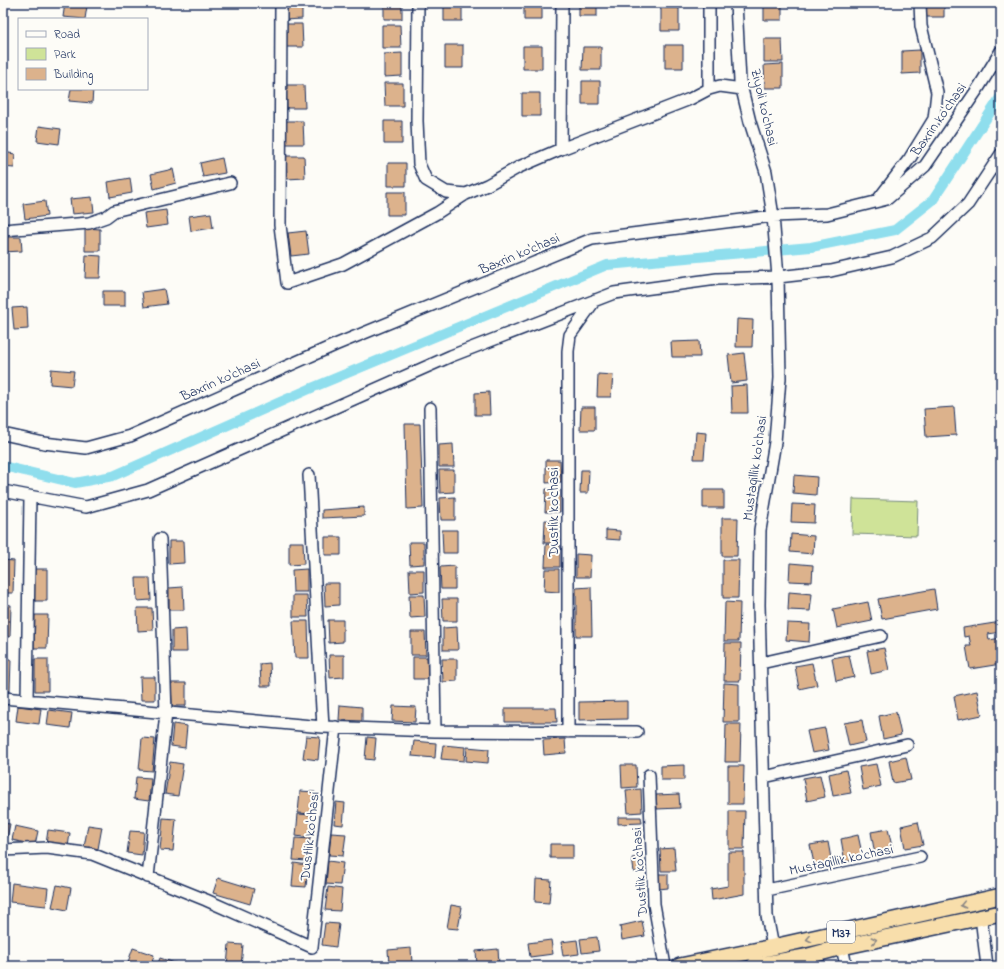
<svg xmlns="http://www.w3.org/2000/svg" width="1004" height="969" font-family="'Indie Flower',sans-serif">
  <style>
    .green { fill: #cfe398; stroke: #75897b }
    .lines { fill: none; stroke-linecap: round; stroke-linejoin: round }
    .canal { stroke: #8fdeed; stroke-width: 10 }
    .building { fill: #dcb28c; stroke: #1b2f5e }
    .minor-casing { stroke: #1b2f5e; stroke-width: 14 }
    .highway-casing { stroke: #1b2f5e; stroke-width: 18 }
    .minor { stroke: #fdfcf7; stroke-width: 11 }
    .highway { stroke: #f8deab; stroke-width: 15 }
    .oneway { stroke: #8a8684 }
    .labels { text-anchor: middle; stroke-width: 4; stroke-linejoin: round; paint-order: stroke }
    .shield { fill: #fdfcf7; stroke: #5f6c8c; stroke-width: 1 }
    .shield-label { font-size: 13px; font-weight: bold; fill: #1b2f5e }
    .street-label { font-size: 14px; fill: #1b2f5e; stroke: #fdfcf7 }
  </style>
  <rect width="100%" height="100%" fill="#fdfcf7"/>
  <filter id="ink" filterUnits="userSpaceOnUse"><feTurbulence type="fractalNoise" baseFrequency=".025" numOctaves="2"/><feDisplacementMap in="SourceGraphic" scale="8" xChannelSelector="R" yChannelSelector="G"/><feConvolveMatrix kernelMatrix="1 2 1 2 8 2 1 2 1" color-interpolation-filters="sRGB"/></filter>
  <g filter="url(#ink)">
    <!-- green -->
    <path class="green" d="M853 499 918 501 917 536 852 534Z"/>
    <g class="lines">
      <!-- canal -->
      <path class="canal" d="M3 466 75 483 113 476 314 387 607 265 811 247 895 230 933 200 1001 96"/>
    </g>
    <!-- building -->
    <path class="building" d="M65 3 87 6 85 19 63 17Z
      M284 3H302V19L284 20Z
      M384 3H402V19H384Z
      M444 3H462V21H444Z
      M524 3H542V20H524Z
      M579 3H597V16H579Z
      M764 3H782V20H764Z
      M926 3H944V17H926Z
      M661 8H679V31H661Z
      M284 24H302L303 47H284Z
      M382 25H400L401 48H382Z
      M764 39H782L783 62H764Z
      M445 45H463V68H445Z
      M665 45H683V68H665Z
      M523 46H542V69H523Z
      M583 47H601V70H582Z
      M920 50V73L902 74V51Z
      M402 53V76L384 77V54Z
      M783 64V88H765L764 65Z
      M582 81H600V104H582Z
      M384 83H403V106H385Z
      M286 85H304L305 108H287Z
      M71 89H93L92 103 69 101Z
      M522 93H540V116H522Z
      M285 121H303L304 144H286Z
      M384 121H402V144H384Z
      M39 126 61 129 59 144 37 141Z
      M3 152 15 154 14 168 3 167Z
      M286 156H304L305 178 287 179Z
      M222 158 225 173 203 177 200 163Z
      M388 163H406V186H388Z
      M173 169 176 183 154 189 151 174Z
      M130 178 132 193 110 197 108 182Z
      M387 192H405V215H387Z
      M92 197 94 212 72 214 70 199Z
      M45 201 47 216 25 219 23 204Z
      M166 210 168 225 146 228 144 213Z
      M211 213 213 228 191 231 189 216Z
      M85 228 100 229V251H85Z
      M306 231 309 254 291 256 288 233Z
      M3 237H21L22 251 3 252Z
      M86 255 101 256 100 278H85Z
      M164 289 167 304 144 307 142 292Z
      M103 291H125V306H103Z
      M27 307 28 329 14 330 12 308Z
      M737 319 753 320 752 347H736Z
      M699 341 700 357H672L671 342Z
      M744 353 747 381 731 383 728 355Z
      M51 369 74 371 72 386 50 384Z
      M598 374 613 375 611 397H597Z
      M747 385 748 413H732L731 386Z
      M489 392 490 415H475V393Z
      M581 407H595V430H580Z
      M954 407 956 435 926 437 924 409Z
      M405 424H420L423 508 407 509Z
      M696 432 706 433 704 459H694Z
      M453 444 454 467H439V445Z
      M546 460H560L561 482 546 483Z
      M439 470H454V492L440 493Z
      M581 470H589L588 493H580Z
      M794 475 817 477 816 495 793 493Z
      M546 489 560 490V512H545Z
      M703 490H724V508H703Z
      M455 497V520H441L440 498Z
      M792 504 815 505 814 523 791 522Z
      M364 507V516L322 518V510Z
      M722 518H738L737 556H722Z
      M545 520 559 521V543H544Z
      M442 530H457V553H443Z
      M606 530 620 531V540L606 539Z
      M791 534 814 536 813 554 790 552Z
      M325 537H341V555H325Z
      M169 541H183L184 563 169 564Z
      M289 542H303L304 564 289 565Z
      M409 542H424V564L410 565Z
      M546 544 560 545V567H545Z
      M576 554 591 555 590 577H576Z
      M3 560 14 561 13 593H3Z
      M723 560H739L738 598H723Z
      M790 563 813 565 812 582 789 581Z
      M455 566V589H441L440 567Z
      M34 569H47V601H34Z
      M307 569V592H293L292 570Z
      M545 569H559V592L544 591Z
      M409 570H424V592L410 593Z
      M136 578H150L151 600 137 601Z
      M324 583H339V605L325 606Z
      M183 587 184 610H169V588Z
      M591 587 592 636H576V588Z
      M934 589 937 609 882 619 878 599Z
      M789 592 812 594 810 611 788 610Z
      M293 595H307L308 617H293Z
      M409 595H424L425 617 410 618Z
      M442 599H457V621H443Z
      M725 602 740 603 739 641H724Z
      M868 602 872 621 837 628 833 609Z
      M3 604 11 605 10 637H3Z
      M137 608H152L153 630 138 631Z
      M35 615H48L47 648H34Z
      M328 620H343V642L329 643Z
      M293 621H308L309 658H295Z
      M1001 622V632L988 634 989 640 1001 638V664L970 669 966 646H971L969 636 964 637 963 628Z
      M787 623 810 624 809 642 786 640Z
      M457 627 458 650H443V628Z
      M186 629 187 652H172V630Z
      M411 632H425L426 655H411Z
      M725 643H741L740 681H724Z
      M884 648 889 670 871 674 867 651Z
      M329 655H344V677L330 678Z
      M849 655 854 677 836 681 832 658Z
      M413 657H427L428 679H413Z
      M3 659H11L10 691H3Z
      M35 659H48V691H35Z
      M442 659H457V681L443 682Z
      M270 663 271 686H261L260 664Z
      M812 663 817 685 799 689 795 666Z
      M140 677H155V700H141Z
      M171 683H186V706H172Z
      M724 683 739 684V722H723Z
      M977 691 982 715 958 720 954 696Z
      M627 701V719L579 720V702Z
      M340 705 362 707V721L339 720Z
      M18 706 41 709 39 724 16 721Z
      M393 706 416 707 415 722 392 721Z
      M505 708H556L557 722H505Z
      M49 710 72 713 70 728 47 725Z
      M896 712 901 735 883 739 879 716Z
      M862 720 866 742 849 746 844 723Z
      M173 724 187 726 185 748 171 746Z
      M726 724H741L740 762H725Z
      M825 728 829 750 812 753 807 731Z
      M306 736 320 737 318 760 303 758Z
      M367 737 376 738 374 760 365 759Z
      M142 738 155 739 152 771 139 770Z
      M565 739 566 753 544 755 543 740Z
      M414 741 436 743 435 758 412 756Z
      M443 745 465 747 464 761 441 759Z
      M467 747 489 749 488 763 466 761Z
      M906 757 911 780 893 783 889 761Z
      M170 762 183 764 178 796 165 794Z
      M876 764 881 786 863 790 859 767Z
      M621 765H636L637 787 622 788Z
      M684 765V780H661V766Z
      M728 766H744L743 804H728Z
      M846 770 851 793 833 796 829 774Z
      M820 775 825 797 807 801 803 778Z
      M136 777 151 778 149 801 134 799Z
      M641 789 642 812 628 813 626 790Z
      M300 791 315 792 312 814 298 813Z
      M679 794 680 808 657 809 656 795Z
      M336 802 345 803 343 825 334 824Z
      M729 811H745L744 849H729Z
      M298 814 313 815 310 838 296 836Z
      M618 817H641L642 823 618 824Z
      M163 818 176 819 173 851 160 850Z
      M918 822 923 845 905 848 901 826Z
      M3 823 10 824 7 838H3Z
      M88 825 102 827 98 849 84 847Z
      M15 826 38 831 35 845 12 840Z
      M888 829 893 851 875 855 871 832Z
      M48 830 70 833 68 847 46 844Z
      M130 831 144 832 142 855 127 853Z
      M331 833 346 834 343 856 329 855Z
      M858 835 863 858 845 862 841 839Z
      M295 838 310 839 307 861 293 860Z
      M828 842 832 864 815 868 810 845Z
      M550 844H573V858H550Z
      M674 848 676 871H661L660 849Z
      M728 852H744V894L712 900 711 889 728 886Z
      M642 857 643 871 634 872 632 858Z
      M328 861 343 863 340 885 326 884Z
      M294 863 308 865 306 887 292 886Z
      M658 874H668V888L659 889Z
      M218 878 254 889 250 904 213 893Z
      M536 879 551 880 549 903 535 902Z
      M12 883 48 888 46 906 10 902Z
      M57 885 71 888 67 910 52 907Z
      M328 887 342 889 340 911 325 910Z
      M451 905 462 907 458 929 447 928Z
      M642 921 645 936 622 940 620 926Z
      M325 923 339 924 336 947 322 945Z
      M597 937 599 951 582 953 580 939Z
      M551 940 553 954 530 957 528 943Z
      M577 940 579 954 563 956 561 942Z
      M229 944 243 945 241 966H227Z
      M133 948 154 955 151 966H142L128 962Z
      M411 948 412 963 389 964 388 950Z
      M498 949 499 964 477 965 476 951Z
      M160 958 181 965V966H157Z"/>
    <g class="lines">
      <!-- minor casing -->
      <g class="minor-casing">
        <path id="minor" d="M281 3 280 225 287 283 343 264 437 213 466 194 487 185 519 167 561 149 690 99 709 89 720 86 742 89
          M418 3 417 121 419 164 426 180 446 192 466 194
          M709 3V89
          M736 3 740 81 750 122 766 172 773 216 778 277 780 378 775 442 760 530 759 605 767 916 773 947
          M561 149 562 3
          M877 201 910 158 934 119 937 92 921 26 920 3
          M3 230 89 223 106 217 114 211 230 183
          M430 408 435 731
          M3 434 44 443 86 448 130 436 335 345 592 239 773 216 827 214 887 199 925 166 979 87 1001 51
          M309 475 323 727
          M3 491 86 507 148 490 451 356 614 293 717 279 778 277 831 271 892 257 932 238 968 204 1001 154
          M761 663 881 636
          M3 698 323 727 435 731 637 732
          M27 700 30 497
          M568 732V351L570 335 595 300
          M649 775 654 904 665 966
          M764 777 907 745
          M3 850 47 848 92 854 206 900 312 947 336 727
          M148 877 166 713 160 539
          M767 890 920 857
          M981 917 987 966
          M842 947 846 966"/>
      </g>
      <!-- highway casing -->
      <g class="highway-casing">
        <path id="highway" d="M680 966 773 947 1001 896
          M754 966 805 957 842 947 1001 913"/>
      </g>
      <!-- minor -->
      <use href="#minor" class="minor"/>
      <!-- highway -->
      <use href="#highway" class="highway"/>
    </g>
    <!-- one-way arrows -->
    <defs><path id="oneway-chevron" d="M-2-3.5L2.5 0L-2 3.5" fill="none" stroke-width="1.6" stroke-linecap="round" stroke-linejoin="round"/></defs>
    <g class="oneway">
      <use href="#oneway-chevron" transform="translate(963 905) rotate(168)"/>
      <use href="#oneway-chevron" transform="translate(809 939) rotate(168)"/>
      <use href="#oneway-chevron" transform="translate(874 940) rotate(-12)"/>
    </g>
  </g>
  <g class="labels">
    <!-- shield labels -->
    <rect class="shield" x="827" y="921" width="28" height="22" rx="3"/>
    <g class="shield-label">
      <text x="841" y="937">M37</text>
    </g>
    <!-- street labels -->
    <g class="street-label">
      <text transform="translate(765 107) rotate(77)" y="5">Ziyoli ko'chasi</text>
      <text transform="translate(938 119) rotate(-55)" y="5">Baxrin ko'chasi</text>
      <text transform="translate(519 253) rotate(-23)" y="5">Baxrin ko'chasi</text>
      <text transform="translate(220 379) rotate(-24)" y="5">Baxrin ko'chasi</text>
      <text transform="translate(754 468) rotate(-82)" y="5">Mustaqillik ko'chasi</text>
      <text transform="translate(553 512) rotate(-90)" y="5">Dustlik ko'chasi</text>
      <text transform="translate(309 836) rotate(-84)" y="5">Dustlik ko'chasi</text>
      <text transform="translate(841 859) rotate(-12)" y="5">Mustaqillik ko'chasi</text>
      <text transform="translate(639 872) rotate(-94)" y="5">Dustlik ko'chasi</text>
    </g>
  </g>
  <!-- margin -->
  <rect width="1004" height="969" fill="none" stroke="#fdfcf7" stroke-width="16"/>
  <rect x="8" y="8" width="988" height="953" fill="none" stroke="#1b2f5e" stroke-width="1.5" filter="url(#ink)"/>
  <!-- legend -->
  <rect x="18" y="18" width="130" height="72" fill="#fdfcf7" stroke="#a3aaba"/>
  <rect x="26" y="31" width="20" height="6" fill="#fdfcf7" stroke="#a3aaba"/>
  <text x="54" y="38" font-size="12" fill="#1b2f5e">Road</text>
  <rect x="26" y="48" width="20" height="12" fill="#cfe398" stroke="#a3aaba"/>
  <text x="54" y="58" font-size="12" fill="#1b2f5e">Park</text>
  <rect x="26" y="68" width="20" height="12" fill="#dcb28c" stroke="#a3aaba"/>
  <text x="54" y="78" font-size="12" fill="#1b2f5e">Building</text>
</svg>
